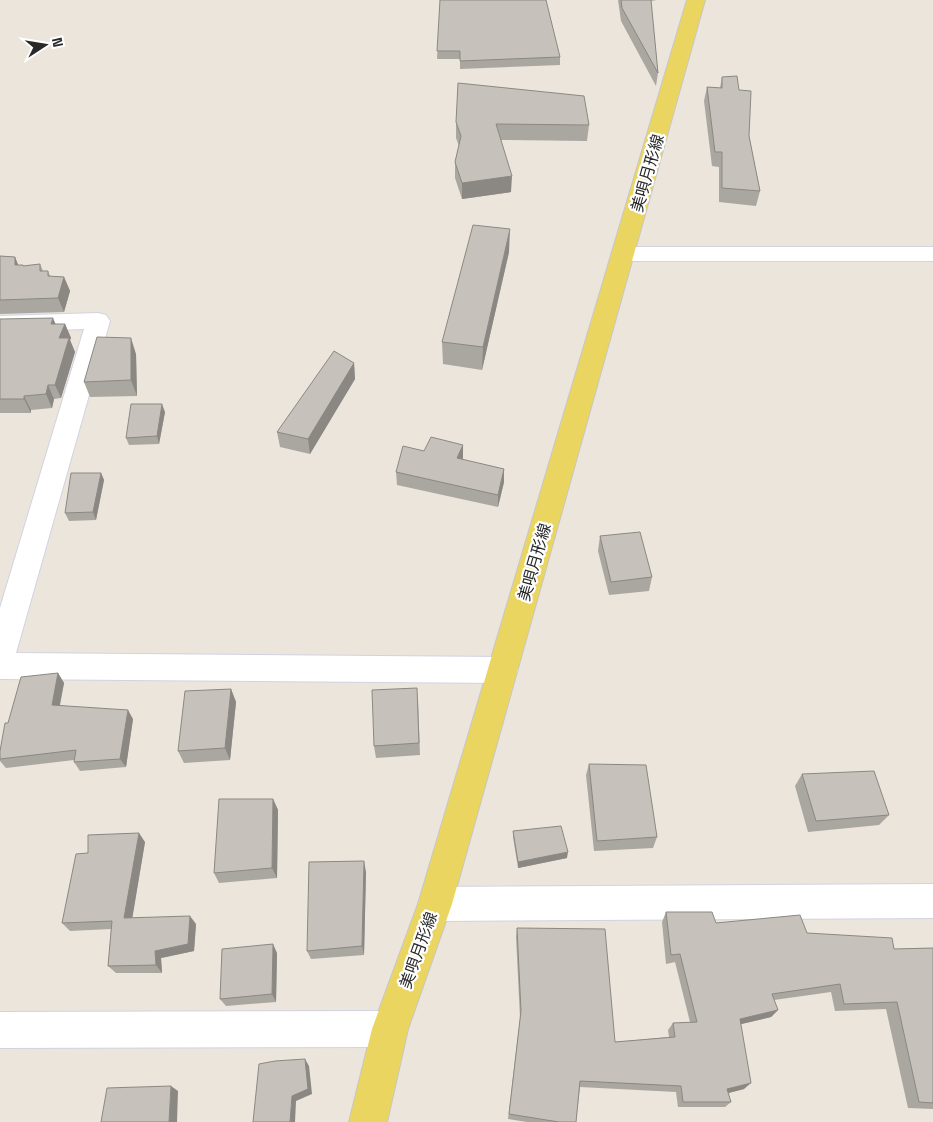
<svg xmlns="http://www.w3.org/2000/svg" width="933" height="1122" font-family="'Space Grotesk','Noto Sans JP',sans-serif">
  <style>
    .lines { fill: none; stroke-linecap: round; stroke-linejoin: round }
    .minor-casing { stroke: #d1d3e2; stroke-width: 2 }
    .major-casing { stroke: #c7c7c7; stroke-width: 2 }
    .minor { fill: #fff; fill-rule: evenodd }
    .major { fill: #ebd561; fill-rule: evenodd }
    .wall { fill: #aaa7a1 }
    .shaded-wall { fill: #8b8883 }
    .building { fill: #c6c2bb; stroke: #8b8883 }
    .labels { text-anchor: middle; stroke-width: 4.5; stroke-linejoin: round; paint-order: stroke }
    .street-label { font-size: 16px; fill: #292929; stroke: #fff }
  </style>
  <rect width="100%" height="100%" fill="#ebe5db"/>
  <g class="lines">
    <!-- minor casing -->
    <g class="minor-casing">
      <path id="minor" d="M624 247H933V261H624L616 259 613 254 616 249Z
        M98 313 106 315 110 321 16 653 503 657 513 661 518 670 513 679 503 683 0 679V608L84 329 0 332V316Z
        M933 884V918L435 921 423 916 418 904 423 892 435 887Z
        M390 1011 403 1016 408 1029 403 1042 390 1047 0 1048V1012Z"/>
    </g>
    <!-- major casing -->
    <g class="major-casing">
      <path id="major" d="M687 0H705L452 904 408 1029 387 1122H349L372 1029 418 904Z"/>
    </g>
    <!-- minor -->
    <use href="#minor" class="minor"/>
    <!-- major -->
    <use href="#major" class="major"/>
  </g>
  <!-- wall -->
  <path class="wall" d="M440 0 560 57V65L460 69V59H437Z
    M618 0H657L651 1 658 73 656 86 621 21Z
    M722 77 749 136 760 191 756 206 719 202V167L712 166 704 101 707 87 720 88Z
    M456 122 589 125 587 141 501 140 511 192 462 199 455 178V162L459 146 456 138Z
    M509 252 482 370 443 364 442 342Z
    M0 256 15 257 18 265 23 266 40 264 43 271H48L50 276 64 277 70 291 64 312 0 314Z
    M0 319 55 324H65L71 338 70 340 75 352 61 398 54 399 52 408 31 410V413H0Z
    M136 354 137 396 90 397 84 382Z
    M354 363 355 379 310 454 280 447 277 432Z
    M165 412 159 444 129 445 126 438Z
    M463 445V458L462 460 504 469V482L498 507 397 485 396 472 424 451Z
    M101 473 104 480 96 520 69 521 65 513Z
    M600 536 652 577 649 591 609 595 598 551Z
    M58 673 64 683 60 705 133 719 126 767 80 771 74 762V760L6 768 0 761V751L8 723Z
    M231 689 236 702 230 760 184 763 178 751Z
    M418 700 420 755 376 758 374 746Z
    M589 764 657 837 653 848 594 851 586 775Z
    M802 774 889 815 879 825 808 832 795 786Z
    M273 799 278 810 277 878 219 883 214 873Z
    M513 831 567 858 518 868 513 837Z
    M145 842 132 918 196 924 194 951 161 958 162 973H116L108 966 111 929 70 931 62 923 88 853Z
    M366 872 364 955 311 959 307 951Z
    M666 912 716 923 807 933 894 949 933 948V1109L908 1108 886 1009 835 1011 831 992 774 1000 778 1010 771 1017 741 1024 744 1089 728 1093 731 1102 725 1107H678L676 1092 580 1087 576 1122H527L508 1119 520 1018 516 937 517 928 615 1042 669 1037 668 1030 673 1023 690 1022 675 962 666 964 662 922Z
    M277 953 276 1002 226 1006 220 999Z"/>
  <!-- shaded-wall -->
  <path class="shaded-wall" d="M512 176 511 192 462 199V183Z
    M510 229 509 252 482 370 483 347Z
    M15 257 21 272 15 265Z
    M64 277 70 291 64 312 58 298Z
    M53 318 59 332 51 324Z
    M65 324 71 338 70 340 75 352 61 398 55 385 59 338Z
    M131 338 136 354 137 396 131 380Z
    M354 363 355 379 310 454 308 439Z
    M48 385 54 399 52 408 46 394Z
    M24 396 31 410V413L24 399Z
    M162 404 165 412 159 444 157 436Z
    M463 445V458L457 471V458Z
    M504 469V482L498 507V495Z
    M101 473 104 480 96 520 93 512Z
    M58 673 64 683 58 714 52 705Z
    M231 689 236 702 230 760 225 748Z
    M128 710 133 719 126 767 120 759Z
    M273 799 278 810 277 878 272 868Z
    M139 833 145 842 131 926 124 918Z
    M568 852 567 858 518 868V862Z
    M364 861 366 872 364 955 362 946Z
    M190 916 196 924 194 951 161 958 162 973 156 965 155 951Z
    M273 944 277 953 276 1002 272 994Z
    M778 1010 771 1017 733 1026 740 1019Z
    M305 1059 309 1066 312 1094 296 1101 295 1122H290L292 1096Z
    M751 1083 744 1089 721 1095 727 1089Z
    M171 1086 178 1091 177 1122H169Z"/>
  <!-- building -->
  <path class="building" d="M440 0H546L560 57 460 61V51H437Z
    M621 0H651L658 73 622 8Z
    M737 76 739 90 751 91 749 136 760 191 722 188V152H715L707 87 722 88V77Z
    M458 83 584 96 589 125 496 124 512 176 462 183 455 162 461 136 456 122Z
    M473 225 510 229 483 347 442 342Z
    M0 256 15 257V265H23V266L40 264V271H48V276L64 277 58 298 0 300Z
    M53 318 51 324H65L59 338H69L55 385H48L46 394 24 396V399H0V319Z
    M97 337 131 338V380L84 382Z
    M334 351 354 363 308 439 277 432Z
    M131 404H162L157 436 126 438Z
    M431 437 463 445 457 458 504 469 498 495 396 472 403 446 424 451Z
    M71 473H101L93 512 65 513Z
    M640 532 652 577 611 582 600 536Z
    M58 673 52 705 128 710 120 759 74 762 76 750 0 759V751L5 723H8L21 677Z
    M417 688 419 743 374 746 372 690Z
    M231 689 225 748 178 751 185 691Z
    M589 764 646 765 657 837 597 841Z
    M874 771 889 815 816 821 802 774Z
    M219 799H273L272 868 214 873Z
    M561 826 568 852 518 862 513 831Z
    M139 833 124 918 190 916 188 944 155 951 156 965 108 966 112 921 62 923 76 854 88 853V835Z
    M364 861 362 946 307 951 309 862Z
    M666 912H712L716 923 800 915 807 933 892 938 894 949 933 948V1103L919 1102 897 1002 844 1004 840 984 772 994 778 1010 740 1019 751 1083 727 1089 731 1102H683L681 1086 580 1081 576 1122H559L509 1114 521 1011 517 928 605 929 615 1042 675 1037 673 1023 697 1022 680 954 671 955Z
    M273 944 272 994 220 999 222 949Z
    M305 1059 308 1089 292 1096 290 1122H253L259 1064 275 1061Z
    M171 1086 169 1122H101L107 1088Z"/>
  <g class="labels">
    <!-- street labels -->
    <g class="street-label">
      <text transform="translate(647 173) rotate(-74)" y="6">美唄月形線</text>
      <text transform="translate(534 562) rotate(-74)" y="6">美唄月形線</text>
      <text transform="translate(418 950) rotate(-70)" y="6">美唄月形線</text>
    </g>
  </g>
  <!-- north arrow -->
  <g transform="translate(45 45) rotate(78)" stroke="#ffffff" stroke-width="4" paint-order="stroke">
  <path d="M0-4L9 19L0 12L-9 19Z" fill="#292929"/>
  <text y="-8" font-size="14" font-weight="bold" text-anchor="middle" fill="#292929">N</text>
  </g>
</svg>
